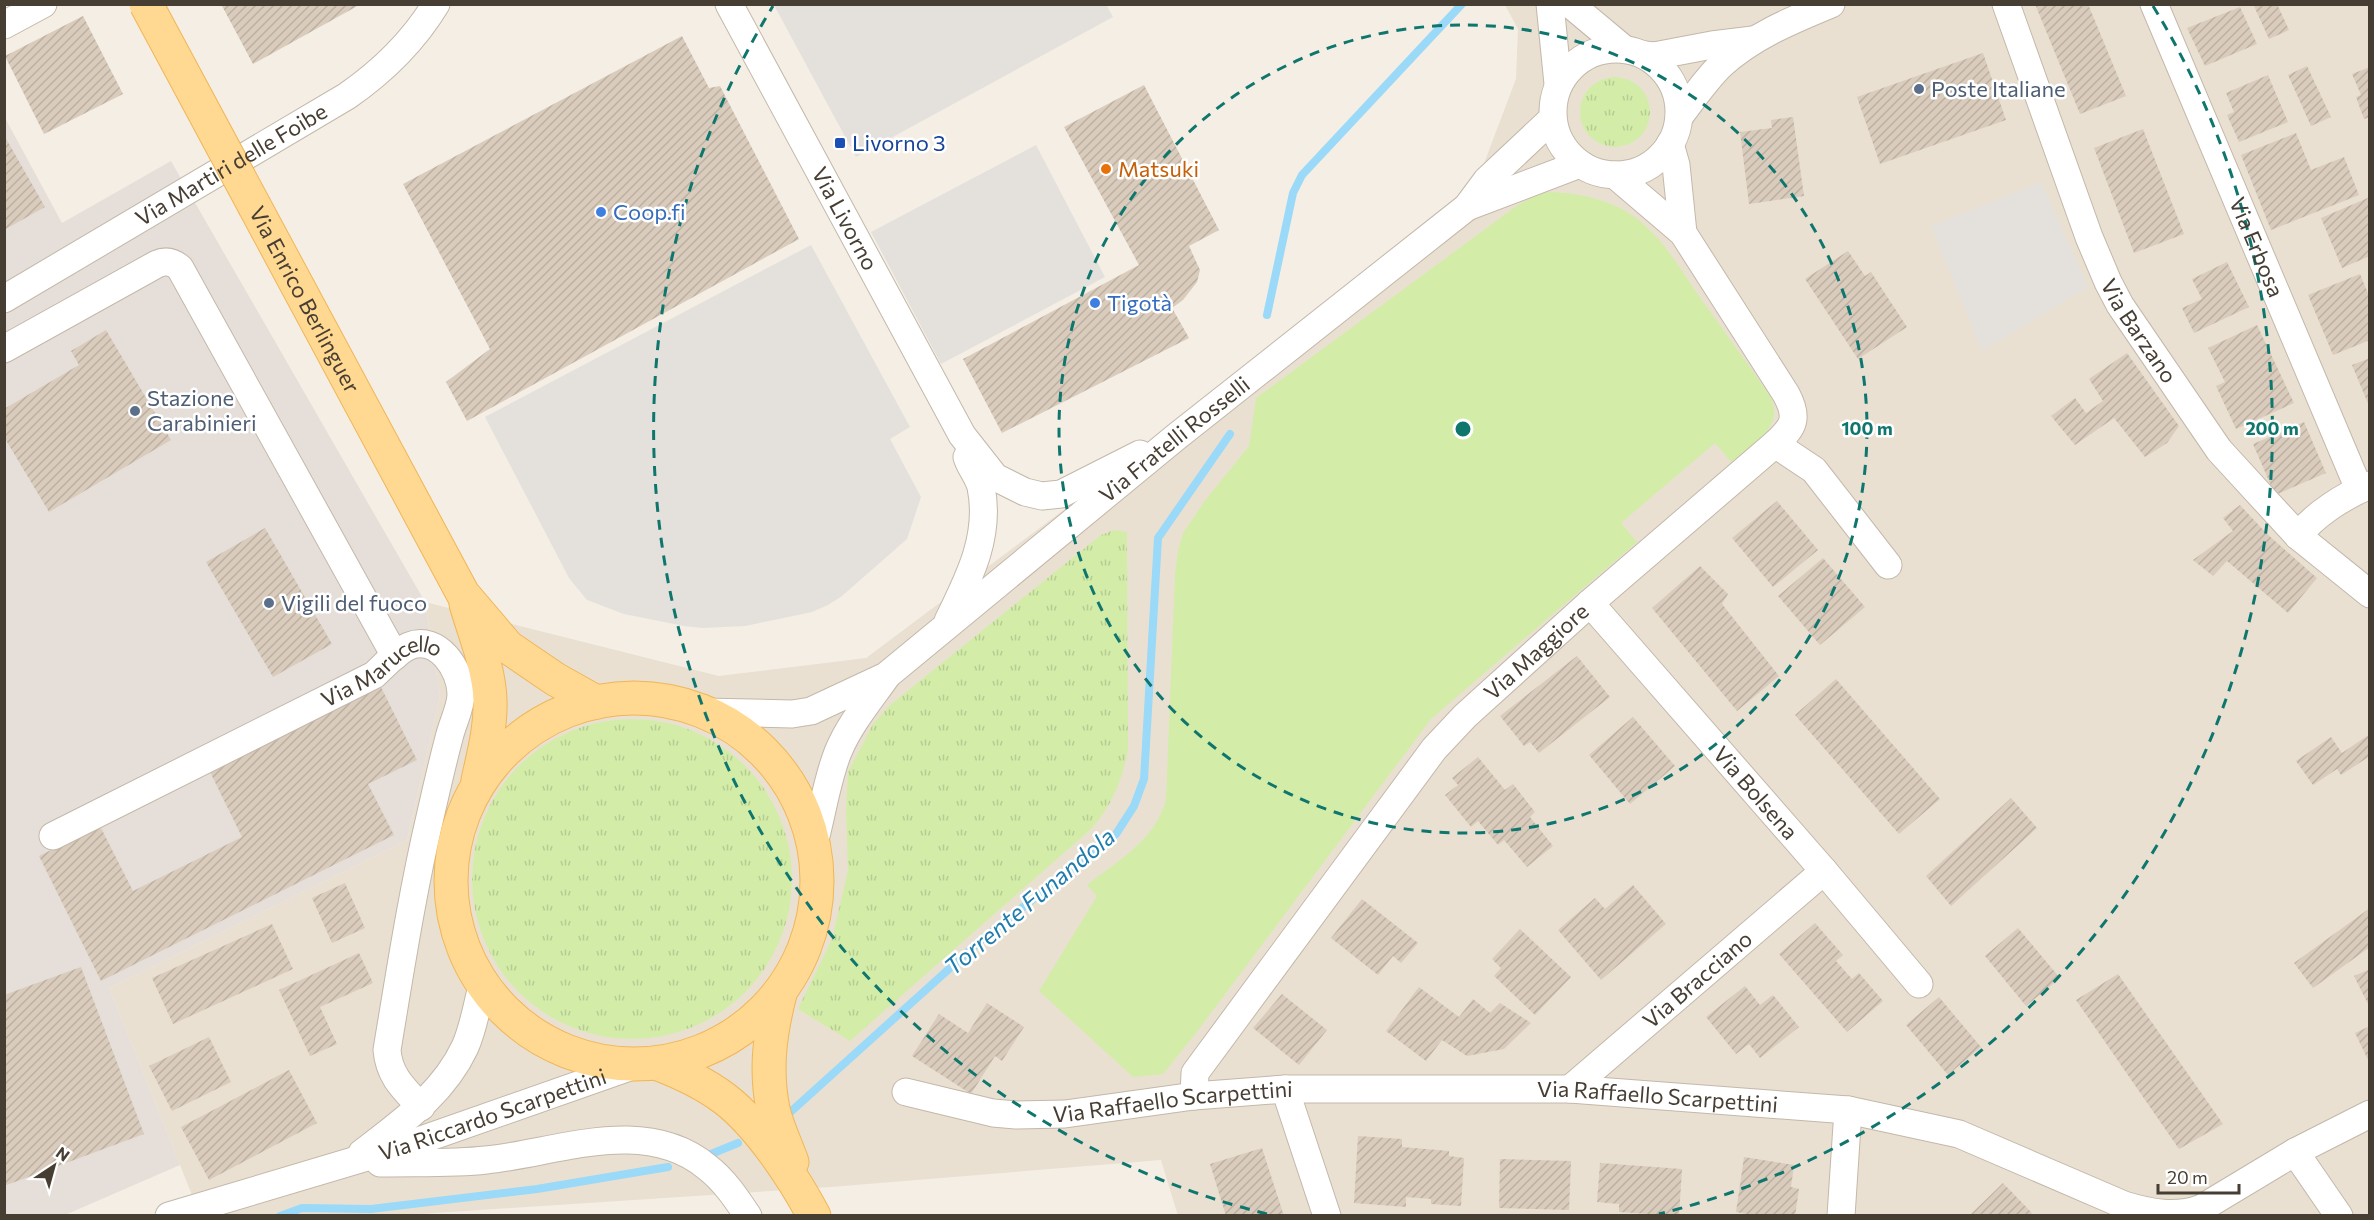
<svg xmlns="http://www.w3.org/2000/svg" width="2374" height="1220" font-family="Commissioner,sans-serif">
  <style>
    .residential { fill: #e9e0d2 }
    .industrial { fill: #e6dfd9 }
    .grass { fill: url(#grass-tufts) }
    .park { fill: #d3eda9 }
    .parking { fill: #e4e1dd }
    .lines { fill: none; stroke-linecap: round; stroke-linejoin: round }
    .stream { stroke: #9ad9f8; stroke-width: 8 }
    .building { fill: url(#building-hatch) }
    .minor-casing { stroke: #c3b8a9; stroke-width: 29 }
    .major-casing { stroke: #f0b657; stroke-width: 35 }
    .minor { stroke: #fff; stroke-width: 27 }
    .major { stroke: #ffd892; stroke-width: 33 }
    .major-bridge-casing { stroke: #f0b657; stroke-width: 35; stroke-linecap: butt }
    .major-bridge { stroke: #ffd892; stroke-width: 33 }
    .ring { fill: none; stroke: #0f766e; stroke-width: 3; stroke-dasharray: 10 8 }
    .service-dot { fill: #5c6f8a; stroke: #fff; stroke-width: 2 }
    .transit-dot { fill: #1a4fb4; stroke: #fff; stroke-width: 2 }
    .food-dot { fill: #e8710a; stroke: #fff; stroke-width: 2 }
    .shop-dot { fill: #3f7fe0; stroke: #fff; stroke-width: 2 }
    .labels { text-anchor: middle; stroke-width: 5; stroke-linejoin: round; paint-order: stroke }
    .service-label { font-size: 22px; fill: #4e5e75; stroke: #fff; text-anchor: start }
    .transit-label { font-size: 22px; fill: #164399; stroke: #fff; text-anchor: start }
    .street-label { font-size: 22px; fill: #473e33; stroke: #fff }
    .food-label { font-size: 22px; fill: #c56008; stroke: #fff; text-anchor: start }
    .shop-label { font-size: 22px; fill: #366cbe; stroke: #fff; text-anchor: start }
    .water-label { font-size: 24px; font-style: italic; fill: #207cad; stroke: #fff }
    .centre { fill: #0f766e; stroke: #fff; stroke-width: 3 }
    .ring-label { font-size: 18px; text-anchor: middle; font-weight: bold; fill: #0f766e; stroke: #fff; stroke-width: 5; stroke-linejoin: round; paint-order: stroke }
  </style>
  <defs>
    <pattern id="grass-tufts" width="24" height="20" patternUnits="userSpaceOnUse" patternTransform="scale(1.5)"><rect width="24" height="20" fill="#d3eda9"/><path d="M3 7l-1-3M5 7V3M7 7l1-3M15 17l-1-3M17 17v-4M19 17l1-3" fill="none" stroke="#b6cc92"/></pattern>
    <pattern id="building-hatch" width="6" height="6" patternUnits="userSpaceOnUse" patternTransform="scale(1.5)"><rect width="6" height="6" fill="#daccbc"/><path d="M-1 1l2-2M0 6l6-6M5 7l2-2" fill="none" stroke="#bcb0a2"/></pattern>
  </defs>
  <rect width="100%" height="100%" fill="#f4eee4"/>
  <!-- residential -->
  <path class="residential" d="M1505 5H2369V1215L1178 1216 1161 1160 831 1187 420 1214V1215H200L109 988 407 840 440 695 425 602 719 676 866 658 1467 208 1516 79 1518 29Z"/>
  <!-- industrial -->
  <path class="industrial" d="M4 116 62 223 171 161 425 602 440 695 407 840 109 988 180 1165 65 1215H5Z"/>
  <!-- grass -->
  <path class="grass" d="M1580 112a35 35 0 1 1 70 0a35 35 0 1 1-70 0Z
    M1114 530 1127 532 1128 750C1122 781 1112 806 1090 830L850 1041 798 1009 832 939 848 870 846 811 848 772 873 724 890 705 1101 535Z
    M472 879a160 160 0 1 1 320 0a160 160 0 1 1-320 0Z"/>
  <!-- park -->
  <path class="park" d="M1547 192C1571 192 1596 197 1618 207 1656 225 1678 266 1701 299 1723 330 1746 361 1768 393 1789 425 1753 444 1731 462L1715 443 1621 523 1637 542 1431 719 1196 1033 1163 1074 1133 1077 1039 991 1097 896 1087 885C1119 860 1155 840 1166 800L1175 573 1178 551 1183 533 1204 502 1249 446 1256 398 1515 207 1532 197Z"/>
  <!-- parking -->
  <path class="parking" d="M1106 4 1113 17 856 157 774 5Z
    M1036 145 1105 277 941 364 871 232Z
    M2041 182 2088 287 1982 351 1931 226Z
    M811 245 910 427 890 439 921 497 907 539 842 596 828 605 812 612 745 626 703 628 684 626 624 614 587 600 569 578 485 417Z"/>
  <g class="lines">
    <!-- stream -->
    <path class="stream" d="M1267 315 1293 193 1302 175 1462 4
      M786 1116 980 941 1116 834 1134 806 1144 779 1158 538 1230 434
      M711 1154 738 1143
      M280 1216 302 1208 371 1209 537 1189 668 1167"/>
  </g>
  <!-- building -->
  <path class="building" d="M221 4H361L253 64Z
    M2035 4H2088L2126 96 2080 114Z
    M2253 4H2277L2289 30 2269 39Z
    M2240 7 2257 44 2205 66 2187 28Z
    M83 16 123 94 44 134 5 56Z
    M682 36 709 88 720 86 799 239 467 421 446 382 490 349 403 184Z
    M1983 53 2006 120 1880 164 1857 97Z
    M2307 66 2331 117 2311 126 2288 75Z
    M2370 67V117L2364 119 2356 97 2361 95 2352 74Z
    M2268 75 2288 122 2239 142 2227 115 2234 112 2226 93Z
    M1144 85 1219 230 1189 246 1200 270 1197 282 1183 300 1172 308 1189 338 1002 433 963 359 1139 265 1064 127Z
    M1793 117 1804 196 1749 204 1740 132 1772 128 1771 120Z
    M2143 129 2184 234 2134 253 2094 148Z
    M2296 133 2311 170 2344 157 2359 195 2271 230 2241 155Z
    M4 135 45 207 4 230Z
    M2370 197V256L2342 268 2321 218Z
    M1848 251 1865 276 1871 272 1907 327 1858 359 1805 279Z
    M2227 262 2249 307 2194 333 2182 308 2202 299 2192 279Z
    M2360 274 2370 298V340L2333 355 2308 295Z
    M2257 325 2294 403 2236 429 2216 386 2225 382 2208 348Z
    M106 330 171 440 49 512 4 437V409L79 365 71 351Z
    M2127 353 2179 426 2167 443 2145 457 2114 418 2075 445 2051 416 2075 398 2086 413 2103 401 2089 379Z
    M2370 358V406H2369L2352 365Z
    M2304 422 2326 473 2275 495 2253 444Z
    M1777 501 1818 550 1773 587 1732 538Z
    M2240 505 2266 533 2317 578 2288 613 2227 561 2213 576 2193 560 2233 531 2223 518Z
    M265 528 332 644 273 677 206 562Z
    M1823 558 1865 607 1820 645 1778 596Z
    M1700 566 1728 594 1722 604 1779 676 1737 711 1652 608Z
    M1577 656 1610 697 1539 753 1530 742 1524 746 1500 716Z
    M1836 679 1940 799 1899 834 1795 715Z
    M381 687 417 760 368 784 394 835 101 981 39 856 100 826 133 891 242 837 210 772Z
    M1633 717 1675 766 1630 804 1589 755Z
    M2370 734V756L2341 775 2337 769 2313 785 2296 761 2331 737 2342 753Z
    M1478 757 1505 790 1513 784 1535 812 1530 817 1553 846 1527 867 1504 840 1498 845 1478 821 1471 827 1445 795 1458 785 1452 778Z
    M2011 798 2037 828 1951 906 1926 876Z
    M345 883 365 928 332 943 312 898Z
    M1633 885 1666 924 1601 980 1558 930 1595 898 1605 909Z
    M1362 899 1418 943 1401 963 1393 956 1378 975 1331 938Z
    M2370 908V947L2313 988 2294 963Z
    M1815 923 1843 955 1836 961 1852 979 1859 973 1883 1001 1847 1032 1779 954Z
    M272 924 293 969 173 1024 152 978Z
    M2018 928 2060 978 2026 1006 1985 956Z
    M1520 929 1571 977 1535 1015 1494 976 1501 968 1492 959Z
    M359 953 373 983 320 1007 337 1044 310 1056 279 990Z
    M81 967 144 1134 4 1186V995Z
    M2370 969V1008L2354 976Z
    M2118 974 2223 1124 2179 1149 2076 1000Z
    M1745 986 1760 1005 1773 995 1799 1027 1760 1058 1749 1044 1736 1054 1706 1017Z
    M1419 987 1459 1017 1473 999 1490 1013 1500 1003 1531 1023 1504 1049 1467 1056 1442 1040 1426 1061 1386 1031Z
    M1282 994 1327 1030 1299 1065 1253 1028Z
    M1939 997 1981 1047 1948 1075 1906 1025Z
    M987 1003 1024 1027 1002 1061 995 1056 971 1094 912 1056 939 1014 968 1033Z
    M2370 1026V1064L2355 1033Z
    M209 1037 231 1082 172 1111 149 1066Z
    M289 1070 317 1123 209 1180 181 1127Z
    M1358 1136 1402 1139V1147L1449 1151V1156L1464 1158 1461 1206 1431 1204V1199L1406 1197V1207L1354 1203Z
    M1262 1148 1284 1216H1226L1210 1164Z
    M1744 1157 1794 1165 1791 1187 1799 1189 1795 1216H1758L1736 1212Z
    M1500 1159 1571 1161 1569 1210 1499 1208Z
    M1600 1163 1682 1169 1679 1216 1619 1212V1204L1597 1202Z
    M2003 1183 2032 1213 2029 1216H1969Z"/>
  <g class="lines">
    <!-- minor casing -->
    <g class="minor-casing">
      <g id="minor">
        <path id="s1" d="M729 4 962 435 995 477 1025 492 1042 496 1061 494 1140 454"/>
        <path d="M1550 4 1558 84"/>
        <path d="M1570 4 1624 49"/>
        <path id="s2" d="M2006 4 2089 237 2108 282 2120 305 2219 450 2298 536 2370 594"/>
        <path id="s3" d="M2154 4 2359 489"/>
        <path d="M4 25 43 4"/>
        <circle cx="1616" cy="112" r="63"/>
        <path d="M1645 55 1654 56 1712 45 1753 40"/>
        <path d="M1679 117C1692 100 1705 81 1720 66 1751 37 1792 20 1831 4"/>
        <path d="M1670 144 1676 165 1683 233"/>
        <path d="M1467 207 1580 164"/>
        <path id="s4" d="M4 299 347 96C383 71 413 42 436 4"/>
        <path d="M4 349 157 264C166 260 173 262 180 268L395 656"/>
        <path d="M1775 444 1814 470 1888 565"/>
        <path d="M2298 536C2315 514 2344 496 2370 485"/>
        <path id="s5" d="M1590 603 1824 871 1919 984"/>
        <path d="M948 621C969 578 991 536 981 487 978 476 970 467 967 457"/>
        <path id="s6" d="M703 712 792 714 811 711 886 676 1176 437 1467 207 1487 180 1552 119"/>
        <path id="s7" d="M53 836 374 675C385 665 396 652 409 646 438 634 461 670 461 694 461 708 452 724 449 738 442 764 436 791 430 817 412 894 400 972 387 1050 389 1076 404 1089 421 1107"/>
        <path d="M813 847C822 816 826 782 838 752 849 725 869 701 886 677"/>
        <path d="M1285 1089 1327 1216"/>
        <path id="s8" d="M1570 1089 1824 871"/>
        <path id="s9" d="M906 1092 993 1113 1016 1115 1065 1114 1194 1096 1285 1089H1570L1848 1110 1959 1134 2124 1205C2150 1213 2176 1218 2202 1208L2295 1152 2370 1114"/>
        <path id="s10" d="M1194 1096 1195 1073 1434 749 1465 716 1590 603 1775 444C1794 427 1799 418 1786 394L1683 233 1615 175"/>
        <path d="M2295 1152 2339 1216"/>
        <path d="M362 1153C402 1122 443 1094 465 1047 474 1027 477 1004 483 983"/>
        <path d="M380 1163C415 1162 451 1164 486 1160 557 1153 644 1115 707 1167 724 1180 736 1198 748 1216"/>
        <path id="s11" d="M169 1216 407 1145 638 1064"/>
        <path d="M1841 1216 1848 1110"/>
      </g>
    </g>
    <!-- major casing -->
    <g class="major-casing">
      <g id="major">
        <path id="s12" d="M255 207 463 594 508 647 555 679 596 702"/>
        <path d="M466 604C475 635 489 668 490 700 491 727 484 753 478 780"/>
        <circle cx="634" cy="881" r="183"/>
        <path d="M780 994C770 1033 765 1069 773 1109 777 1127 786 1145 792 1162"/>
        <path d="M656 1063C680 1072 704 1083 725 1099 759 1125 794 1178 814 1216"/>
      </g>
    </g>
    <!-- minor -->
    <use href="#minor" class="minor"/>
    <!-- major -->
    <use href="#major" class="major"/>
    <!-- major-bridge casing -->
    <g class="major-bridge-casing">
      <path id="major-bridge" d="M146 4 255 207"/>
    </g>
    <!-- major-bridge -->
    <use href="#major-bridge" class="major-bridge"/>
  </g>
  <!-- distance rings -->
  <g class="ring">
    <circle cx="1463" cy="429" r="404"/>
    <path d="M1267 1214A809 809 0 0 1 773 6M2153 6A809 809 0 0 1 1659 1214"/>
  </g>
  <!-- markers -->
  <g class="service-dot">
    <circle cx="1919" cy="89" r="6"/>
    <circle cx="135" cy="411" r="6"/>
    <circle cx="269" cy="603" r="6"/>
  </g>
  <rect class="transit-dot" x="834" y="137" width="12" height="12" rx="3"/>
  <circle class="food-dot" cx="1106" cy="169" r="6"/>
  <g class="shop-dot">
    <circle cx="601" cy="212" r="6"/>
    <circle cx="1095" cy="303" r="6"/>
  </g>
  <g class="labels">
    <!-- service labels -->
    <g class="service-label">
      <text x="1931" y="97">Poste Italiane</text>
      <text x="147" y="406">Stazione<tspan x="147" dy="25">Carabinieri</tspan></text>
      <text x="281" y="611">Vigili del fuoco</text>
    </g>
    <!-- transit labels -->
    <g class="transit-label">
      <text x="852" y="151">Livorno 3</text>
    </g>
    <!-- street labels -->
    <g class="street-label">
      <text dy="8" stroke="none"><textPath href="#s4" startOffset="264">Via Martiri delle Foibe</textPath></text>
      <text dy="8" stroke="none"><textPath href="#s1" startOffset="244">Via Livorno</textPath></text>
      <text dy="8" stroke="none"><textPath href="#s3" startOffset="264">Via Erbosa</textPath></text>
      <text dy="8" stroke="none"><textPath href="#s12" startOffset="105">Via Enrico Berlinguer</textPath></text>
      <text dy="8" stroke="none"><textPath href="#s2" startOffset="354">Via Barzano</textPath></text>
      <text dy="8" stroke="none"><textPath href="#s6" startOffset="564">Via Fratelli Rosselli</textPath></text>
      <text dy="8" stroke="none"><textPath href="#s10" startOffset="567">Via Maggiore</textPath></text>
      <text dy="8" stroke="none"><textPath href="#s7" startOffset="370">Via Marucello</textPath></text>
      <text dy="8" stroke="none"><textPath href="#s5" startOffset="252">Via Bolsena</textPath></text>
      <text dy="8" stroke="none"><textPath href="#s8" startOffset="168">Via Bracciano</textPath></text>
      <text dy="8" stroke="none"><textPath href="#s9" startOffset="756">Via Raffaello Scarpettini</textPath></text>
      <text dy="8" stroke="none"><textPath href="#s9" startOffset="270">Via Raffaello Scarpettini</textPath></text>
      <text dy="8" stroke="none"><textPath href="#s11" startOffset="339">Via Riccardo Scarpettini</textPath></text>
    </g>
    <!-- food labels -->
    <g class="food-label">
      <text x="1118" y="177">Matsuki</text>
    </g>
    <!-- shop labels -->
    <g class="shop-label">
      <text x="613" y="220">Coop.fi</text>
      <text x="1107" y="311">Tigotà</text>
    </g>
    <!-- water labels -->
    <g class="water-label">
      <text transform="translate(1030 902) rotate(-40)" y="8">Torrente Funandola</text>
    </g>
  </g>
  <circle cx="1463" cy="429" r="9" class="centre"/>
  <g class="ring-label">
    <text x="1867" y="435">100 m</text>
    <text x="2272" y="435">200 m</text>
  </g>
  <!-- border -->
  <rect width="2374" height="1220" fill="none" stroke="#473e33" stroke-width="12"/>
  <!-- north arrow -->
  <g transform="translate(54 1166) rotate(36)" stroke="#ffffff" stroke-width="4.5" paint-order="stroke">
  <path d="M0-4.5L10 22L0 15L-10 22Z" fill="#473e33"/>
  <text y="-9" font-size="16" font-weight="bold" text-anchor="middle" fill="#473e33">N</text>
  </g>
  <!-- scale -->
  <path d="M2158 1184v9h81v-9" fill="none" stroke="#473e33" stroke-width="3"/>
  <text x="2167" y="1184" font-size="18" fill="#473e33" stroke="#ffffff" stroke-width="4.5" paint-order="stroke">20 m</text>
</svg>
